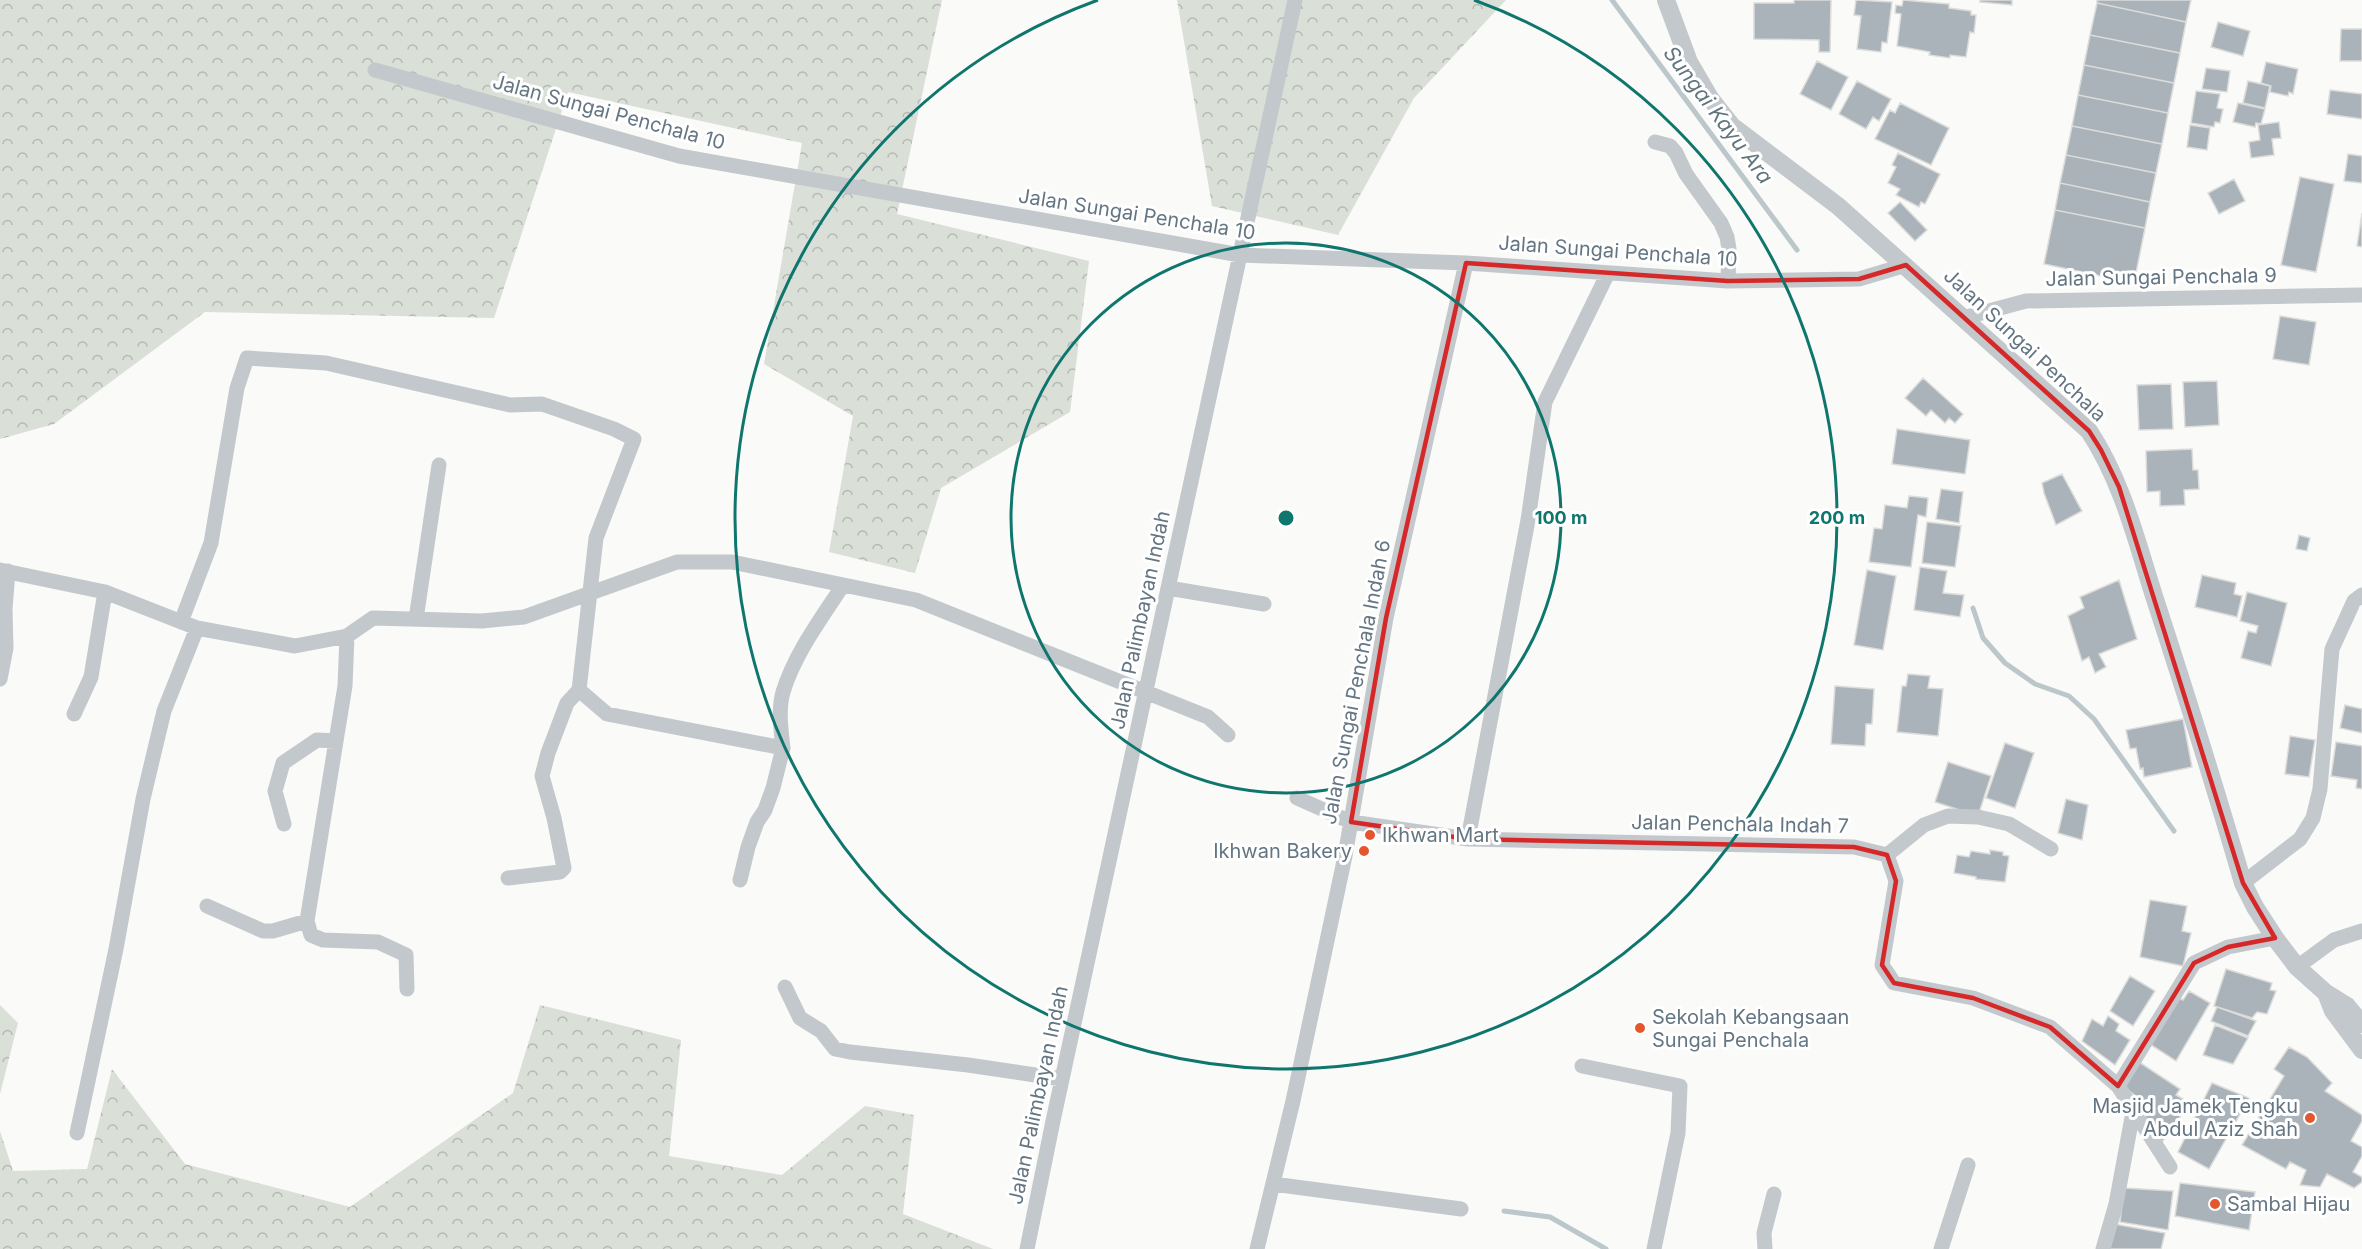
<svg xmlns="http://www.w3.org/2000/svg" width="2362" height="1249" font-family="Inter,sans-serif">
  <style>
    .forest { fill: url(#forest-crowns) }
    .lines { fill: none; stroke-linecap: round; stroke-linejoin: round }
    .stream { stroke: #bbc7cb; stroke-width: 5 }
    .building { fill: #aab3b9; stroke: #dcdcda; stroke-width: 1.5 }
    .minor { stroke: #c3c8cc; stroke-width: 15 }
    .tertiary { stroke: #c3c8cc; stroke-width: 18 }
    .marked { fill: none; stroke: #d62828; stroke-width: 4.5; stroke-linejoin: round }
    .ring { fill: none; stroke: #0f766e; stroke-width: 3 }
    .poi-dot { fill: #e4572e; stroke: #fff; stroke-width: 2 }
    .labels { text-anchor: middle; stroke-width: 6; stroke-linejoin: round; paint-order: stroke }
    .street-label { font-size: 20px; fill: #657683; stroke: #fff }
    .poi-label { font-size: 20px; fill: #657683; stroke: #fff; text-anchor: start }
    .water-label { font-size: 21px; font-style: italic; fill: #60757c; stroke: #fff }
    .centre { fill: #0f766e; stroke: #fff; stroke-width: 3 }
    .ring-label { font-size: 18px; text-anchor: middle; font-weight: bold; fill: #0f766e; stroke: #fff; stroke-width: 6; stroke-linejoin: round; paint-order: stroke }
  </style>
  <defs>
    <pattern id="forest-crowns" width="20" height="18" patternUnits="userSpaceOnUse" patternTransform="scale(1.5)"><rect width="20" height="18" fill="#dadfd7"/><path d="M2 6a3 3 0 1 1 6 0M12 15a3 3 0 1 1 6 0" fill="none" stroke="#b4b9b4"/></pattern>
  </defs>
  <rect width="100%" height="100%" fill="#fafaf8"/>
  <!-- forest -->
  <path class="forest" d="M0 0H942L897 214 1089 261 1070 412 941 488 915 573 829 552 853 416 764 364 802 143 568 92 494 318 205 312 54 424 0 439Z
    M1177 0H1506L1414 98 1338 235 1212 206Z
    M0 1005 18 1023 0 1094Z
    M540 1005 681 1040 669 1156 782 1175 865 1106 914 1115 903 1214 993 1249H0V1131L13 1171 87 1169 112 1069 185 1164 350 1207 513 1093Z"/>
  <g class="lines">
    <!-- stream -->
    <path class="stream" d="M1612 0 1797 250
      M1973 608 1983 638 2005 663 2035 684 2069 696 2094 719 2174 831
      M1504 1211 1550 1217 1606 1249"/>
  </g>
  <!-- building -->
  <path class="building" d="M1794 0H1831L1830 52H1819V40L1754 39V3H1794Z
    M1856 0 1892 2 1887 43 1882 42 1881 52 1857 49 1861 16 1854 15Z
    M1903 0 1949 4V8L1971 11V15H1976L1974 33 1970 32 1966 57 1950 55V58L1929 55 1930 52 1897 46 1901 14 1895 13 1896 5 1902 6Z
    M1980 0H2012V5L1980 2Z
    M2097 0H2191L2186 22 2097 3Z
    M2097 3 2186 22 2180 53 2090 35Z
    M2218 22 2250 31 2243 56 2211 47Z
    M2341 29H2362V61H2340Z
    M2090 35 2180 53 2174 83 2084 65Z
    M1817 61 1848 77 1831 110 1800 94Z
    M2266 62 2298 69 2293 94 2289 92 2288 96 2270 92 2271 86 2261 83Z
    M2084 65 2174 83 2168 113 2078 95Z
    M2206 68 2230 71 2227 92 2202 89Z
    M1857 81 1891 99 1879 121 1873 117 1866 129 1839 114Z
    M2248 81 2270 86 2265 108 2243 103Z
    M2330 90 2362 94V119L2327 114Z
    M2196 91 2220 94 2217 108 2223 109 2220 123 2215 122 2214 127 2191 123Z
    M2078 95 2168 113 2162 144 2072 126Z
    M1900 103 1949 128 1931 165 1875 139 1890 110 1895 113Z
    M2238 103 2265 109 2261 124 2256 123 2255 127 2233 122Z
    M2279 122 2281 138 2272 139 2274 155 2251 158 2249 142 2260 140 2258 125Z
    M2190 125 2210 128 2207 150 2187 147Z
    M2072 126 2162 144 2156 173 2066 155Z
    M1898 153 1940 174 1925 204 1921 202 1919 207 1896 195 1900 189 1888 183 1896 167 1892 165Z
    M2348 154 2362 156V183L2344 181Z
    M2066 155 2156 173 2150 202 2060 183Z
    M2300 177 2334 184 2316 272 2281 265Z
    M2234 179 2245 201 2219 214 2208 193Z
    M2060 183 2150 202 2145 228 2055 210Z
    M1900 202 1927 230 1915 241 1888 213Z
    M2055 210 2145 228 2134 283 2044 264Z
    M2362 213V247L2357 246Z
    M2280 316 2316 322 2309 365 2273 359Z
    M1923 378 1963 414 1955 423 1949 418 1945 423 1931 410 1926 416 1905 398Z
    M2217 381 2219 425 2185 427 2183 382Z
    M2171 384 2173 429 2139 430 2137 385Z
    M1897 429 1970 440 1965 474 1892 464Z
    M2192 449 2193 470H2198L2199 489 2184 490 2185 505 2160 506V491L2147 492 2146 451Z
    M2062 474 2082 511 2056 525 2044 493 2042 483Z
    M1941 489 1963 492 1959 523 1936 519Z
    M1909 496 1928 498 1926 517 1918 515 1911 567 1869 562 1874 528 1882 529 1885 505 1907 508Z
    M1927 522 1961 526 1955 567 1922 563Z
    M2299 535 2310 538 2307 551 2296 549Z
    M1920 567 1947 571 1943 593 1964 595 1960 617 1914 610Z
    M1867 570 1896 576 1883 650 1854 645Z
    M2202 575 2236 583 2234 594 2242 596 2237 617 2195 607Z
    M2119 580 2137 639 2099 654 2106 667 2095 673 2089 657 2082 661 2068 616 2084 608 2080 597Z
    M2247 592 2287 603 2271 666 2241 658 2248 631 2256 633 2258 626 2240 621Z
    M1908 674 1930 676 1928 688 1943 689 1938 736 1897 732 1902 686H1906Z
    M1835 686 1874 689 1872 724H1866L1865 746 1831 744Z
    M2345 705 2362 709V733L2340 728Z
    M2183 719 2192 767 2144 777 2143 768 2140 769 2136 748 2130 749 2126 730Z
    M2290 736 2315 740 2309 777 2285 774Z
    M2336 742 2362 746V789L2356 788 2357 780 2331 776Z
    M2005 743 2034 753 2015 808 1986 798Z
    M1948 762 1991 776 1978 816 1935 802Z
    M2066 799 2088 805 2082 840 2058 833Z
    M1990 850 2003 852V855L2009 856 2005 882 1976 879V877L1954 873 1957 855 1969 857 1971 851 1990 854Z
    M2150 900 2187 906 2182 931 2191 933 2183 966 2140 957Z
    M2226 969 2272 983 2270 990 2276 991 2267 1014 2257 1012 2252 1018 2214 1006Z
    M2130 976 2155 991 2133 1026 2110 1011Z
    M2189 991 2210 1003 2176 1061 2148 1043 2175 996 2183 1000Z
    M2217 1007 2256 1021 2248 1036 2211 1021Z
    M2108 1016 2119 1024 2116 1031 2130 1040 2115 1065 2082 1041 2092 1019 2103 1026Z
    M2215 1025 2248 1038 2233 1064 2203 1055Z
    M2289 1047 2307 1057 2332 1083 2325 1091 2362 1115V1121L2351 1141 2362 1147V1156L2353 1172 2362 1177V1182L2354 1188 2327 1174 2320 1187 2300 1185 2306 1170 2290 1162 2286 1169 2242 1145 2284 1076 2274 1069Z
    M2139 1062 2180 1089 2176 1095 2190 1103 2162 1142 2137 1110 2141 1100 2124 1087Z
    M2212 1083 2249 1098 2209 1169 2178 1152Z
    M2180 1183 2255 1192 2249 1230 2175 1216Z
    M2124 1188 2173 1191 2168 1230 2120 1222Z
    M2114 1224 2165 1233 2161 1249H2108Z"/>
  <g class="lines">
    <!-- minor -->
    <path class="minor" d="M375 70 679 156 1240 255 1466 263 1728 281 1859 279 1906 265
      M1655 142 1670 146 1676 153 1686 174 1721 223 1727 237 1729 249 1728 281
      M1963 318 2026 301 2362 295
      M0 570 105 592 197 628 295 646 347 636 373 618 482 621 524 617 677 562H732L916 600 1208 717 1228 735
      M1168 588 1264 604
      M416 619 439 465
      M181 622 211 543 237 388 247 358 326 363 510 405 542 404 614 429 634 439 596 538 579 690 607 714 783 748 773 788 765 810 757 822 748 847 740 880
      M0 679 6 648 5 609 8 571
      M74 714 91 677 105 592
      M336 741 307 921 311 935 323 940 378 942 406 955 407 989
      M783 748C781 730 778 710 783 692 795 653 821 619 843 585
      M1297 798 1351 822 1468 839 1854 847 1887 855 1896 881 1882 965 1894 983 1973 998 2050 1027 2118 1086 2170 1167
      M284 824 275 791 283 763 317 740 336 741 345 686 347 636
      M1468 839 1528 520 1545 402 1608 273
      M1887 855 1924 825 1948 816 1978 817 2009 824 2051 849
      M508 878 560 872 564 868 554 818 542 776 548 753 567 703 579 690
      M2243 883 2300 839 2313 818 2320 789 2332 649 2354 601 2362 595
      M207 906 263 931H273L307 921
      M2297 967 2334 940 2362 931
      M785 987 800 1018 821 1031 835 1049 850 1052 968 1065 1062 1079
      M1582 1066 1680 1086 1678 1133 1654 1249
      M2118 1086 2194 963 2228 947 2275 938
      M77 1133 116 949 143 799 164 711 197 628
      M1273 1184 1461 1209
      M1027 1249 1053 1121 1295 0
      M1257 1249 1293 1101 1345 856 1386 618 1466 263
      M1765 1249 1764 1233 1774 1194
      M1941 1249 1968 1165
      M2103 1249 2116 1204 2133 1112"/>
    <!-- tertiary -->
    <path class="tertiary" d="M1666 0 1689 62 1710 98 1732 126 1838 206 2089 431C2122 481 2136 539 2154 596 2185 691 2215 787 2243 883L2255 907 2275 938 2297 967 2326 993 2347 1006 2362 1024
      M2326 993 2333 1011 2362 1050"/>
  </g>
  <!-- marked area -->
  <path class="marked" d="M1466 263 1728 281 1859 279 1906 265 2089 431 2101 450 2119 487 2243 883 2275 938 2228 947 2194 963 2118 1086 2050 1027 1973 998 1894 983 1882 965 1896 881 1887 855 1854 847 1468 839 1351 822 1386 618Z"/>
  <!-- distance rings -->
  <g class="ring">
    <circle cx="1286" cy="518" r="275"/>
    <path d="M1474 0A551 551 0 1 1 1098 0"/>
  </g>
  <!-- markers -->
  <g class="poi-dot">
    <circle cx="1370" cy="835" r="6"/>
    <circle cx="1364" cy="851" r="6"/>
    <circle cx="1640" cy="1028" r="6"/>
    <circle cx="2310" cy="1118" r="6"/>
    <circle cx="2215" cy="1204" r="6"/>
  </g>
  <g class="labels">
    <!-- street labels -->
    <g class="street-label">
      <text transform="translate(609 112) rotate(15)" y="7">Jalan Sungai Penchala 10</text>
      <text transform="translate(1137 214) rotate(9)" y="7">Jalan Sungai Penchala 10</text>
      <text transform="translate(1618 251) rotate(4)" y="7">Jalan Sungai Penchala 10</text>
      <text transform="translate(2161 277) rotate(-1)" y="7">Jalan Sungai Penchala 9</text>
      <text transform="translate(2025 345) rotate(43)" y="7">Jalan Sungai Penchala</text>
      <text transform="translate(1140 620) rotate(-78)" y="7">Jalan Palimbayan Indah</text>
      <text transform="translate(1356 682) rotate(-79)" y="7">Jalan Sungai Penchala Indah 6</text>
      <text transform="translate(1740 824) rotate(1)" y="7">Jalan Penchala Indah 7</text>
      <text transform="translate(1038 1095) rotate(-78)" y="7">Jalan Palimbayan Indah</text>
    </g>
    <!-- poi labels -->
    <g class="poi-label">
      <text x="1382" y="842">Ikhwan Mart</text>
      <text x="1352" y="858" text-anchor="end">Ikhwan Bakery</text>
      <text x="1652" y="1024">Sekolah Kebangsaan<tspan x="1652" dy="23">Sungai Penchala</tspan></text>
      <text x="2298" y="1113" text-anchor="end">Masjid Jamek Tengku<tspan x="2298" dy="23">Abdul Aziz Shah</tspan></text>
      <text x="2227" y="1211">Sambal Hijau</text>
    </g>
    <!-- water labels -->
    <g class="water-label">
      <text transform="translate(1718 115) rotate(53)" y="7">Sungai Kayu Ara</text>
    </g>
  </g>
  <circle cx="1286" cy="518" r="9" class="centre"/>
  <g class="ring-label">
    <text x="1561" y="524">100 m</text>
    <text x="1837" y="524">200 m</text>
  </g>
</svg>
